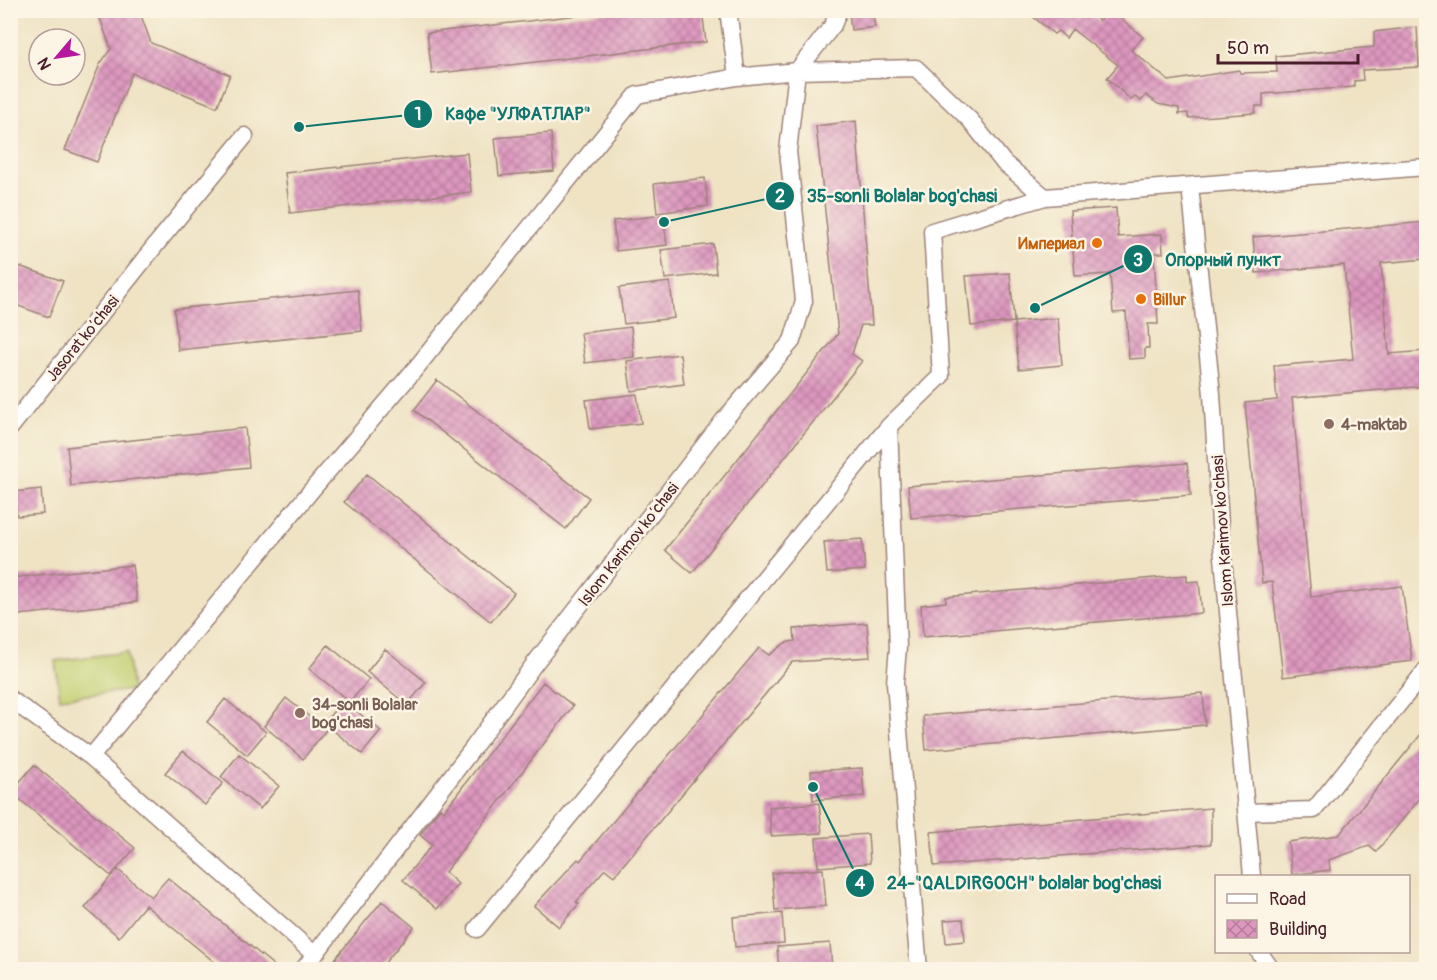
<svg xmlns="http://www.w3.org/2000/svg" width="1437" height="980" font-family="Pangolin,sans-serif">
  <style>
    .grass { fill: #c2d073; stroke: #86784f; stroke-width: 1.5 }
    .building { fill: url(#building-cross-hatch) }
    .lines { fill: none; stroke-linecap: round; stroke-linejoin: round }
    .street-casing { stroke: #9c8178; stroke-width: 19 }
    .street { stroke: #fff; stroke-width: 16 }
    .food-dot { fill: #e8710a; stroke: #fcf5e5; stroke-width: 2 }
    .education-dot { fill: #8d6e63; stroke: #fcf5e5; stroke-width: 2 }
    .labels { text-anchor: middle; stroke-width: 5; stroke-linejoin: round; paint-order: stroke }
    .food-label { font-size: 16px; font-weight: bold; fill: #c56008; stroke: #fcf5e5; text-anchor: end }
    .street-label { font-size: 16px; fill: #4a1f2b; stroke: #fcf5e5 }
    .education-label { font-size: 16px; font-weight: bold; fill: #785e54; stroke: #fcf5e5; text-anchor: start }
    .leader { fill: none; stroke: #0f766e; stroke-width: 2 }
    .callout-dot { fill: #0f766e; stroke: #fcf5e5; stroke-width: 2 }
    .mark-label { font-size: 18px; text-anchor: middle; font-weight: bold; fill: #fff }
    .callout-label { font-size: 18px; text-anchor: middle; font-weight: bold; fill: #0f766e; stroke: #fcf5e5; stroke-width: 5; stroke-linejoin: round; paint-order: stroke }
  </style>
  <defs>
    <pattern id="building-cross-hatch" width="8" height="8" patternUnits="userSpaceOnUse" patternTransform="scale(1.5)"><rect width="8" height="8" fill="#dd97bf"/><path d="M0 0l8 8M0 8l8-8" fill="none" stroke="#b57b9b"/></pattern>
  </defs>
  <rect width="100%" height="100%" fill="#fcf5e5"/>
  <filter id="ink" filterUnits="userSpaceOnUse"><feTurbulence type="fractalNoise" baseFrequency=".0167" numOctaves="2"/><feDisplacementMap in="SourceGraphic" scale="12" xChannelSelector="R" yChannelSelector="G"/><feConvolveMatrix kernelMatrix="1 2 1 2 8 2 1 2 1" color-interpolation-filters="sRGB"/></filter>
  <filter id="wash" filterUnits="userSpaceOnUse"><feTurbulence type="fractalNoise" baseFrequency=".008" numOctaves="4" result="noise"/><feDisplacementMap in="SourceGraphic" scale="24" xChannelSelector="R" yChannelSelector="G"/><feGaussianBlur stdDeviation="1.35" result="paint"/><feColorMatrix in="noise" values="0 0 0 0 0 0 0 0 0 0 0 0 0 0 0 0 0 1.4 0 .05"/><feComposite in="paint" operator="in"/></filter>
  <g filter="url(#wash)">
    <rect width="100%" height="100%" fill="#efe3c4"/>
    <!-- grass -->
    <path class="grass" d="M127 652 132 690 60 698 55 661Z"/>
    <g id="blocks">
      <!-- building -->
      <path class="building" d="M97 10H139L151 43 230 75 217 107 132 73 97 162 65 150 100 64 111 49Z
        M621 10H702L706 42 432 74 427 33Z
        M849 10H872L875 27 851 30Z
        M1025 10H1087L1099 21 1108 10H1111L1143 37 1131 50 1169 81 1239 70 1240 73 1277 72 1276 56 1374 47V32L1417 27 1419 67 1362 70 1363 80 1354 81V87L1263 94V106H1256L1255 113 1188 118V113L1179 114V108L1158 104 1146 95 1141 101 1135 97 1131 100 1107 78 1118 65 1072 29 1066 38 1058 31 1054 34Z
        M856 121 872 325H861L852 354 862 361 692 573 665 550 838 334 816 126Z
        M551 133 554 171 499 176 495 138Z
        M467 153 471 192 290 213 285 173Z
        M705 178 708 206 657 213 654 184Z
        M1116 208 1118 237 1162 234 1163 253H1154L1158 324H1148L1149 348H1145V358L1129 359 1126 312 1113 313 1110 274 1075 276 1070 211Z
        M663 215 667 245 616 251 613 221Z
        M1426 222V259L1381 263 1389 354 1426 351V386L1292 398 1311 597 1402 586 1412 661 1283 677 1272 582 1262 583 1245 403 1277 400 1274 366 1353 359 1344 265 1256 273 1253 237Z
        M713 244 716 273 665 279 661 250Z
        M10 263 63 281 49 317 10 303Z
        M1010 273 1014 322 971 326 966 276Z
        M670 282 674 318 624 324 619 288Z
        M358 290 362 331 178 350 174 309Z
        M1058 318 1062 365 1019 369 1014 322Z
        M631 327 634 357 585 363 581 333Z
        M680 354 684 384 631 391 627 361Z
        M437 380 589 498 566 529 414 410Z
        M637 394 641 423 590 429 586 400Z
        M245 428 249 467 71 486 67 447Z
        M1187 463 1191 495 911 518 908 486Z
        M367 474 514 593 491 622 344 502Z
        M41 489 43 514 17 516 14 492Z
        M862 539 865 570 827 573 824 542Z
        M132 565 137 602 10 616V578Z
        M1187 575V582L1199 581 1202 613 923 637 921 605 946 602V597Z
        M867 623 870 657 792 662 614 876 605 869 576 902 579 904 559 927 534 906 578 859 580 861 759 648 769 655 785 643 795 641 794 629Z
        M328 645 369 679 350 702 309 669Z
        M385 649 426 682 407 705 367 672Z
        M543 682 573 706 445 872 458 884 437 909 403 880 432 845 420 835 440 808 444 811Z
        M1203 693 1205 725 926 750 923 716Z
        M286 698 326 730 303 759 264 726Z
        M225 699 266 732 247 755 207 722Z
        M343 700 381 731 362 754 324 723Z
        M1426 728V791L1376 852 1369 846 1329 860 1330 870 1292 875 1288 842 1339 835Z
        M183 751 223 783 205 805 165 773Z
        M239 754 279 786 260 809 221 777Z
        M34 765 135 848 111 876 11 792Z
        M862 768 864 796 813 800 811 771Z
        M819 803 822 833 771 836 769 807Z
        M1211 808V844L934 866 931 832Z
        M868 834 870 863 818 867 816 838Z
        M117 869 151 897 168 878 278 969H223L145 905 119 937 85 908Z
        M823 869 826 906 775 910 772 873Z
        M382 901 414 927 380 969H327Z
        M782 913 784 943 735 947 733 917Z
        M963 919 965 941 946 943 944 920Z
        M830 943 832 969H779L777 947Z"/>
    </g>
  </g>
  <g filter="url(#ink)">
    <use href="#blocks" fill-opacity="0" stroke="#9c8178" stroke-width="1.5"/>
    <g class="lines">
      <!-- street casing -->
      <g class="street-casing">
        <path id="street" d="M728 10 737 77
          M1190 186 1212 394 1220 524 1252 876
          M889 426 898 647 895 683 919 970
          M10 428 154 247 245 136
          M10 699 91 757 315 955
          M91 757 310 492 416 368 637 95 737 77 797 71 916 68 970 120 1004 163 1045 197 1426 167
          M1246 812 1314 810 1426 670
          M477 929 889 426 941 376 932 231 1045 197
          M1259 952 1272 970
          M303 970 473 748 535 663 724 420 792 341 804 301 788 151 797 71 833 25 839 10"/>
      </g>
      <!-- street -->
      <use href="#street" class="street"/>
    </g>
  </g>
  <!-- markers -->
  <g class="food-dot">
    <circle cx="1097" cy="243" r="6"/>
    <circle cx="1141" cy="299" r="6"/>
  </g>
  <g class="education-dot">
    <circle cx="1329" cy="424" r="6"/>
    <circle cx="300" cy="713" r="6"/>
  </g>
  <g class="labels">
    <!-- food labels -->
    <g class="food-label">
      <text x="1085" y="249">Империал</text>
      <text x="1153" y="305" text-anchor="start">Billur</text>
    </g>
    <!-- street labels -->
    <g class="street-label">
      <text transform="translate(82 338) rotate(-51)" y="6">Jasorat ko‘chasi</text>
      <text transform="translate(1222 531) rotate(-94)" y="6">Islom Karimov ko'chasi</text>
      <text transform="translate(628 544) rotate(-52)" y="6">Islom Karimov ko‘chasi</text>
    </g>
    <!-- education labels -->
    <g class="education-label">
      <text x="1341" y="430">4-maktab</text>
      <text x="312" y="710">34-sonli Bolalar<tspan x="312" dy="18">bog'chasi</tspan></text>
    </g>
  </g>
  <!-- callouts -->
  <path class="leader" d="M299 127L418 114M664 222L780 196M1035 308L1138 259M813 787L860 883"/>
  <g class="callout-dot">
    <circle cx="299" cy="127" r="6"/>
    <circle cx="664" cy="222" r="6"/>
    <circle cx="1035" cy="308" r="6"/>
    <circle cx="813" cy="787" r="6"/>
    <circle cx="418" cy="114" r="15"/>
    <circle cx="780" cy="196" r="15"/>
    <circle cx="1138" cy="259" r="15"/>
    <circle cx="860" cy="883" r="15"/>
  </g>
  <g class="mark-label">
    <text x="418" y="120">1</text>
    <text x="780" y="202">2</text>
    <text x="1138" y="266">3</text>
    <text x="860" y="889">4</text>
  </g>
  <g class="callout-label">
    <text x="518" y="120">Кафе "УЛФАТЛАР"</text>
    <text x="902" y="202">35-sonli Bolalar bog'chasi</text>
    <text x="1223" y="266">Опорный пункт</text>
    <text x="1024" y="889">24-"QALDIRGOCH" bolalar bog'chasi</text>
  </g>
  <!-- margin -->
  <rect width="1437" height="980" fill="none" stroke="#fcf5e5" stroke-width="36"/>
  <!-- legend -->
  <rect x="1215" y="875" width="195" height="78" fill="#fcf5e5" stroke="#b59f9b" stroke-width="1.5"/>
  <rect x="1227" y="894" width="30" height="9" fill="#ffffff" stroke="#b59f9b" stroke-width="1.5"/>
  <text x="1269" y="905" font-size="18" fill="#4a1f2b">Road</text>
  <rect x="1227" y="920" width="30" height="18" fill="url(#building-cross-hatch)" stroke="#b59f9b" stroke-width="1.5"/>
  <text x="1269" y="935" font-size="18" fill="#4a1f2b">Building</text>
  <!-- north arrow -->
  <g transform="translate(57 57) rotate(241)"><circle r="28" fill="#fcf5e5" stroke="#b59f9b" stroke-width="1.5"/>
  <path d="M0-4.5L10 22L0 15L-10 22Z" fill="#b5179e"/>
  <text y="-9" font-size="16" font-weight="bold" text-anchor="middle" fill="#4a1f2b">N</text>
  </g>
  <!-- scale -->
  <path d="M1218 54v9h140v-9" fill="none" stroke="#4a1f2b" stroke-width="3"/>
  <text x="1227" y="54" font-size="18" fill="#4a1f2b" stroke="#fcf5e5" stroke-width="4.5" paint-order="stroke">50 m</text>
</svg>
